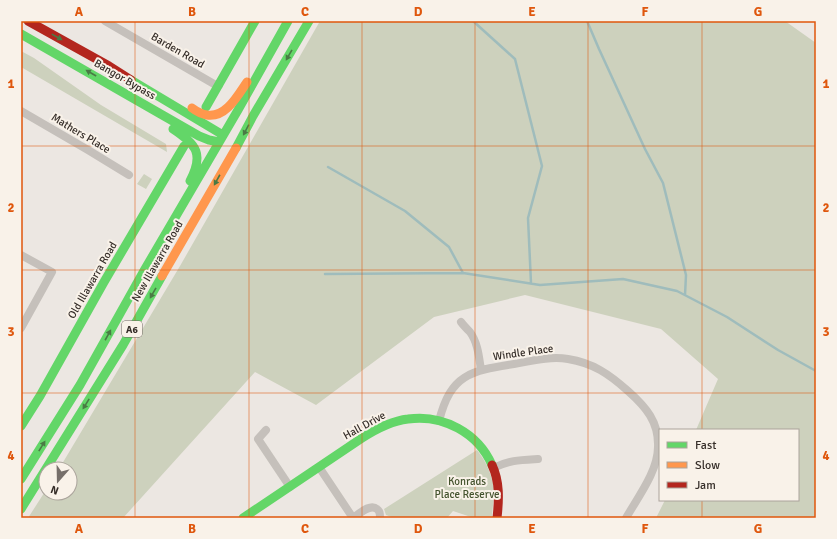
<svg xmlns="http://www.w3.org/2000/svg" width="837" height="539" font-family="Signika,sans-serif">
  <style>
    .green { fill: #cdd1bd }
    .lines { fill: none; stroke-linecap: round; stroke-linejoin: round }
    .stream { stroke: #9fbcbc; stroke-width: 2.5 }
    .street { stroke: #c5c0bb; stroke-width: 8 }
    .fast { stroke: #63d668; stroke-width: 9 }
    .slow { stroke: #ff974d; stroke-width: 9 }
    .jam { stroke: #b3261e; stroke-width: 9 }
    .oneway { fill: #4a7a45 }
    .grid { fill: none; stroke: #df570d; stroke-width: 1; stroke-opacity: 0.55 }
    .labels { text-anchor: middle; stroke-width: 4; stroke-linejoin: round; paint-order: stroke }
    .shield { fill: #f9f2e9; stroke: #706963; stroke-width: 1 }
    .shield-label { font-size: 10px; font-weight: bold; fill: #362e29 }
    .street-label { font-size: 11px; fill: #362e29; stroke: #f9f2e9 }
    .park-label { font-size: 11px; fill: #44532e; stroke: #f9f2e9 }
    .neatline { fill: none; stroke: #df570d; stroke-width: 1.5 }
    .grid-label { font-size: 13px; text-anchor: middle; font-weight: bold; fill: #df570d }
  </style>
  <rect width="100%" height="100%" fill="#ece7e2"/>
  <!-- green -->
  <path class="green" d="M320 21H785L816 43V518H656L665 500H798V430H696L718 379 661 329 525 295 434 317 316 405 255 372 123 518H28L46 490V493H70V469H59L180 266Z
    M21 51 34 58 101 105 166 144 167 152 21 67Z
    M144 174 152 179 146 189 137 184Z
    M477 450C486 461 494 478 494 493 494 501 492 510 492 518H474L453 511 447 518H394L386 515 384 509Z"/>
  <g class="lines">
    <!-- stream -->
    <path class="stream" d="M473 21 515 59 542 166 528 218 531 283
      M587 21 599 49 645 149 663 183 686 275 685 295
      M328 167 405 211 449 247 463 273
      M325 274 463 273 540 285 623 279 677 291 727 317 778 350 816 371"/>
    <!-- street -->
    <path class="street" d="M105 21 214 84 219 85
      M21 111 88 150 129 175
      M21 255 52 272 21 328
      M461 322C464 326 467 329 470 332 478 343 479 357 481 370
      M439 421C451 374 470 371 514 364 531 361 550 356 568 359 593 363 609 374 628 391 646 407 659 422 658 447 658 471 638 497 626 518
      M266 430 258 439 290 487
      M319 467 353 518
      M493 468C510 460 520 460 538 459
      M353 518C359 514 370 503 377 509 380 511 380 514 380 518"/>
    <!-- fast -->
    <path class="fast" d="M21 34 199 136 209 140 219 142
      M131 80 223 135
      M206 107 255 21
      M173 129C197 145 204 154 190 181
      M236 148 253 116 309 21
      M21 426 40 396 104 282 184 146
      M21 479 80 385 145 269 238 110 288 21
      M21 509 123 345 162 276
      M243 518 362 438C376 429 391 421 408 419 443 414 478 433 492 465"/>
    <!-- slow -->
    <path class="slow" d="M192 108C196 111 201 114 207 115 226 118 238 95 247 82
      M162 276 236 148"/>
    <!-- jam -->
    <path class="jam" d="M28 21 109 66 131 80
      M492 465C500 482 499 500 497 518"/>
  </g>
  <!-- one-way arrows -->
  <defs><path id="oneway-solid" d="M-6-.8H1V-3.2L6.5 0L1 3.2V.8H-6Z"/></defs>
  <g class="oneway">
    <use href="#oneway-solid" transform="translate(57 37) rotate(29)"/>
    <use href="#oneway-solid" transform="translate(289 55) rotate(120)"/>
    <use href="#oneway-solid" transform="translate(91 73) rotate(-150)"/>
    <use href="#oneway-solid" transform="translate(246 130) rotate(118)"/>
    <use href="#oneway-solid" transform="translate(217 180) rotate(119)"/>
    <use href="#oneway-solid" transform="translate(153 293) rotate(120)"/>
    <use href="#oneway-solid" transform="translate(108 335) rotate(-61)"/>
    <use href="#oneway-solid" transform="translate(86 404) rotate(122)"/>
    <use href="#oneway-solid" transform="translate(42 446) rotate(-58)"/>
  </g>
  <!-- grid -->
  <path class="grid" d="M135 21V518M249 21V518M362 21V518M475 21V518M588 21V518M702 21V430M21 146H816M21 270H816M21 393H816M702 500V518"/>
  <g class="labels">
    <!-- shield labels -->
    <rect class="shield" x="122" y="321" width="20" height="16" rx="3"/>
    <g class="shield-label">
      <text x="132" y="333">A6</text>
    </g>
    <!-- street labels -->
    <g class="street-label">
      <text transform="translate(178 50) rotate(30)" y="4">Barden Road</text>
      <text transform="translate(125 79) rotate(30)" y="4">Bangor Bypass</text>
      <text transform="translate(81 133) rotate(31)" y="4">Mathers Place</text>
      <text transform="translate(157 261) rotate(-60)" y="4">New Illawarra Road</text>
      <text transform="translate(92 280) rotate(-60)" y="4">Old Illawarra Road</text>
      <text transform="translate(523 352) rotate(-8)" y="4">Windle Place</text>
      <text transform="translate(364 425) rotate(-29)" y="4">Hall Drive</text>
    </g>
    <!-- park labels -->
    <g class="park-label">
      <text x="467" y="485">Konrads<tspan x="467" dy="13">Place Reserve</tspan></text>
    </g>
  </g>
  <!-- border -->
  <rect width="837" height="539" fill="none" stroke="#f9f2e9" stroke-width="44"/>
  <!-- legend -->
  <rect x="659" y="429" width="140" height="72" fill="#f9f2e9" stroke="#aba49c"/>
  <rect x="667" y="442" width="20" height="6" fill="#63d668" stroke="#aba49c"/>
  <text x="695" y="449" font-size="12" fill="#362e29">Fast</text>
  <rect x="667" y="462" width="20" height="6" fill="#ff974d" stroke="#aba49c"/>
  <text x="695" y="469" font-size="12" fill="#362e29">Slow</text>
  <rect x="667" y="482" width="20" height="6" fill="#b3261e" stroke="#aba49c"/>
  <text x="695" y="489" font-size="12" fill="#362e29">Jam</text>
  <!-- north arrow -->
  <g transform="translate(58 481) rotate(200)"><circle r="19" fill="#f9f2e9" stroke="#aba49c"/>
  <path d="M0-3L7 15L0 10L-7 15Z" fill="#766f6a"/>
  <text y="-6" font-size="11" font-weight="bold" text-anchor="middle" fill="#362e29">N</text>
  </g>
  <rect x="22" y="22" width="793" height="495" class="neatline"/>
  <g class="grid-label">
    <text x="79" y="16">A</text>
    <text x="192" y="16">B</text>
    <text x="305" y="16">C</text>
    <text x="418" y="16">D</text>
    <text x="532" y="16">E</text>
    <text x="645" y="16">F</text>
    <text x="758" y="16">G</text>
    <text x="11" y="88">1</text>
    <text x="826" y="88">1</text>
    <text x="11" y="212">2</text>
    <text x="826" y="212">2</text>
    <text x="11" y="336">3</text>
    <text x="826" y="336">3</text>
    <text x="11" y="460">4</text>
    <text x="826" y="460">4</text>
    <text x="79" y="533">A</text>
    <text x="192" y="533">B</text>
    <text x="305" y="533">C</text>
    <text x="418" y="533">D</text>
    <text x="532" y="533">E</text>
    <text x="645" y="533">F</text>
    <text x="758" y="533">G</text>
  </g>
</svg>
